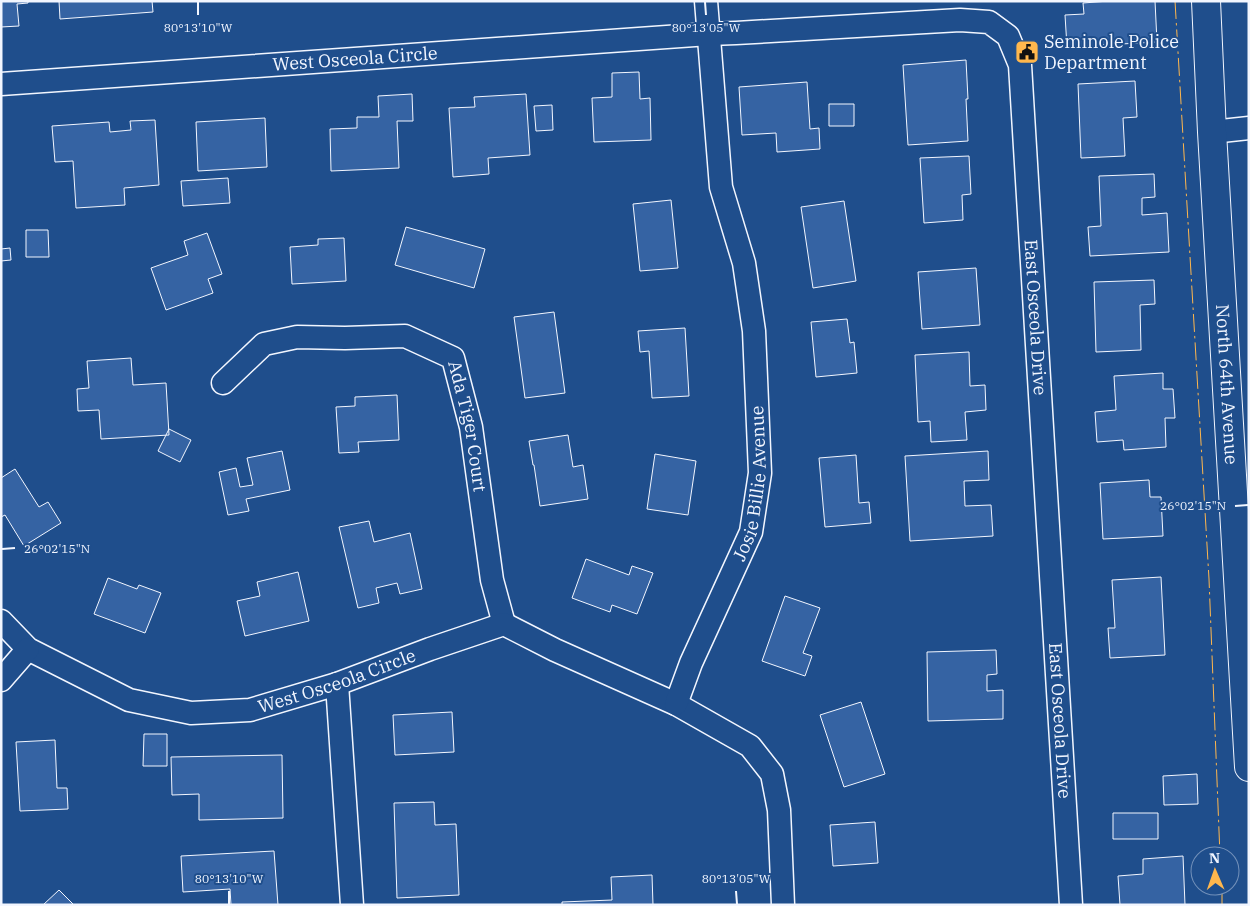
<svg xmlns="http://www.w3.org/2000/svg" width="1250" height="906" font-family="'IBM Plex Serif',serif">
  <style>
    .building { fill: #3563a3; stroke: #f2f6ff }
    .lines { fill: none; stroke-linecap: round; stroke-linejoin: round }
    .street-casing { stroke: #f2f6ff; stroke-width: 25 }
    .secondary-casing { stroke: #f2f6ff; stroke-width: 30 }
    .street { stroke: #1f4e8c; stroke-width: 22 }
    .secondary { stroke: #1f4e8c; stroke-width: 28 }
    .power { stroke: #ffb74d; stroke-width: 1; stroke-dasharray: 18 4 2.5 4; stroke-linecap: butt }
    .ticks { fill: none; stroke: #f2f6ff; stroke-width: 2 }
    .labels { text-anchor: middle; stroke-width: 4; stroke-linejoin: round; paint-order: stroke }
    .poi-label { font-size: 18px; fill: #f2f6ff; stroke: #1f4e8c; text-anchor: start }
    .street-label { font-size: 18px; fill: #f2f6ff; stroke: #1f4e8c }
    .ticks-label { font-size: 12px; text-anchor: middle; fill: #f2f6ff; stroke: #1f4e8c; stroke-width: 4; stroke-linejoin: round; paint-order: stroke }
  </style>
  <rect width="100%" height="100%" fill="#1f4e8c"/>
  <!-- building -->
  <path class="building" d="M1 1H28V3L17 4 19 26 1 27Z
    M59 1H152L153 12 60 19Z
    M1109 1H1155L1157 42 1067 47 1065 15 1084 14 1083 3Z
    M966 60 968 99H966L968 141 908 145 903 65Z
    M639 72 640 99 650 98 651 140 594 142 592 98 612 97V73Z
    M1135 81 1137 117 1123 118 1125 156 1081 158 1078 84Z
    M807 82 810 129 819 128 820 149 777 152 776 133 742 135 739 87Z
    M412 94 413 121H397L399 168 331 171 330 129 357 128V117H379L378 96Z
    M526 94 530 155 488 158 489 174 453 177 449 108 475 107 474 97Z
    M829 104H854V126H829Z
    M552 105 553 130 536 131 534 106Z
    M265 118 267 167 198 171 196 122Z
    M155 120 159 185 124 188 125 205 76 208 73 161 55 162 52 126 109 122 110 132 131 130 130 121Z
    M969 156 971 194 962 195 963 220 924 223 920 158Z
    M1154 174 1155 197 1142 198V215L1167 213 1169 252 1090 256 1088 227 1101 226 1099 176Z
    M228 178 230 203 183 206 181 181Z
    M671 200 678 268 640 271 633 204Z
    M844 201 856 281 813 288 801 207Z
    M406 227 485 249 474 288 395 265Z
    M26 230H48L49 257H26Z
    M207 233 222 274 208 279 213 293 166 310 151 268 188 255 184 241Z
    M344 238 346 281 292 284 290 247 318 245V239Z
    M10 248 11 260 1 261V249Z
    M976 268 980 325 922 329 918 272Z
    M1154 280 1155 304 1140 305 1141 350 1096 352 1094 282Z
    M554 312 565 393 525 398 514 317Z
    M847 319 850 343 854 342 857 373 816 377 811 322Z
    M685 328 689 396 652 398 649 351 640 352 638 331Z
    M969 352 970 386 985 385 986 410 965 412 967 440 931 442 930 421 918 422 915 355Z
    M131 358 133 385 166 383 169 435 101 439 99 410 78 411 77 389 89 388 87 361Z
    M1163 373V389H1173L1175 418H1165L1166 447 1124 450 1123 440 1097 442 1095 412 1116 410 1114 376Z
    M397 395 399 440 358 442 359 452 339 453 336 407 355 406V397Z
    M169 429 191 440 180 462 158 451Z
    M568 435 573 467 583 465 588 499 540 506 534 465H533L529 441Z
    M282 451 290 490 246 499 249 511 228 515 219 472 236 468 240 487 253 485 247 458Z
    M988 451 989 480 964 481 965 506 991 505 993 536 910 541 905 456Z
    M655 454 696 461 688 515 647 509Z
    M856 455 859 503 869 502 871 523 825 527 819 458Z
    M15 469 39 507 48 502 61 523 24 546 5 515 1 517V478Z
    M1149 480 1150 497H1161L1163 536 1103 539 1100 483Z
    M369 521 374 542 410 533 422 589 400 594 397 583 376 588 379 603 358 608 339 527Z
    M586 559 629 575 632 566 653 573 637 614 612 605 610 612 572 598Z
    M298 572 309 621 245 636 237 601 260 596 257 582Z
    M1161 577 1165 655 1110 658 1108 628H1115L1112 580Z
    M108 578 137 589 139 585 161 593 145 633 94 614Z
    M785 596 820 608 803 653 812 656 805 676 762 661Z
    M996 650 997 674 987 675V691L1003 690V719L928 721 927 652Z
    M861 702 885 774 844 787 820 715Z
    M452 712 454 752 395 755 393 715Z
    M144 734H167V766H143Z
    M55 740 57 788H67L68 809 20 811 16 742Z
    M282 755 283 818 199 820V794L172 795 171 757Z
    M1197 774 1198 804 1164 805 1163 776Z
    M434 802 435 825 456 824 459 895 397 898 394 803Z
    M1113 813H1158V839H1113Z
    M875 822 878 863 833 866 830 825Z
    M274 851 278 905H231L230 889 183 892 181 856Z
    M1183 856 1185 905H1120L1118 876 1143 874V859Z
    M652 875 653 905H562V902L612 900 611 877Z
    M59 890 74 905H43Z"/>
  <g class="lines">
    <!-- street casing -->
    <g class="street-casing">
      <g id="street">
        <path id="s1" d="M1 84 709 34 736 33 960 20 989 22 1008 36 1020 65 1071 905"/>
        <path d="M1212 132 1249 128"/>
        <path id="s2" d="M223 383 264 344 297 337 345 338 405 336 453 358 471 427 492 580 504 624"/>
        <path id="s3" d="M1 621 28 649 129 700 191 713 250 710 337 684 430 649 504 624 555 650 676 704 750 746 772 774 779 810 783 905"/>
        <path d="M1 680 28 649"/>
        <path d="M337 684 352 905"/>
        <path id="s4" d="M676 704 691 663 751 532 760 473 754 331 744 263 721 187 706 1"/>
      </g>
    </g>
    <!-- secondary casing -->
    <g class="secondary-casing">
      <g id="secondary">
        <path id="s5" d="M1206 1 1212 132 1249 767"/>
      </g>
    </g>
    <!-- street -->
    <use href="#street" class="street"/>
    <!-- secondary -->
    <use href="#secondary" class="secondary"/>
    <!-- power -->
    <path class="power" d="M1175 1 1209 579 1220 856
      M1222 886V905"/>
  </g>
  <!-- ticks -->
  <path class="ticks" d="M198 2V15M705 2 706 15M1235 506 1248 505M2 549 15 548M229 891V904M736 891 737 904"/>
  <!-- icons -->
  <defs>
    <g id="civic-square" transform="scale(1.25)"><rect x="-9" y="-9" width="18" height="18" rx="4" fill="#ffb74d" stroke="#1f4e8c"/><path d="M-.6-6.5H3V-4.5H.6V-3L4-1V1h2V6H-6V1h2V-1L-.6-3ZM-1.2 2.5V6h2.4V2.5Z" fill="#111"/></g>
  </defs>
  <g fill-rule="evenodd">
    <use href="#civic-square" x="1027" y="52"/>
  </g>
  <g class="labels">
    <!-- poi labels -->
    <g class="poi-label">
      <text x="1044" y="48">Seminole Police<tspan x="1044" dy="21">Department</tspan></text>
    </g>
    <!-- street labels -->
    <g class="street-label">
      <text dy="6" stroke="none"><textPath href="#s1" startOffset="355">West Osceola Circle</textPath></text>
      <text dy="6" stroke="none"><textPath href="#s1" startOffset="1298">East Osceola Drive</textPath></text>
      <text dy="6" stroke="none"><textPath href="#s5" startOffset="384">North 64th Avenue</textPath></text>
      <text dy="6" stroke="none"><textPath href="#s2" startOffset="321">Ada Tiger Court</textPath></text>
      <text dy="6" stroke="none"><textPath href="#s4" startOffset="236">Josie Billie Avenue</textPath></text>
      <text dy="6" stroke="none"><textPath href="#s3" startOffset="366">West Osceola Circle</textPath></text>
      <text dy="6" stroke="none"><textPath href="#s1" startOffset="1702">East Osceola Drive</textPath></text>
    </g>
  </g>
  <g class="ticks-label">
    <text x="198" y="32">80°13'10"W</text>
    <text x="706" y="32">80°13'05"W</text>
    <text x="1193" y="510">26°02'15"N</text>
    <text x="57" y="553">26°02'15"N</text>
    <text x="229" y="883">80°13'10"W</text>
    <text x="736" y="883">80°13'05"W</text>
  </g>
  <!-- border -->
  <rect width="1250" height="906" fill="none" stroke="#f2f6ff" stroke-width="5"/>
  <!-- north arrow -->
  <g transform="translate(1215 871) rotate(358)"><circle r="24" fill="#1f4e8c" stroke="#7391ba"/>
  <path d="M0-4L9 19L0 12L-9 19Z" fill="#ffb74d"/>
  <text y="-8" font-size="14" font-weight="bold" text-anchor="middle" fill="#f2f6ff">N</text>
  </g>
</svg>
